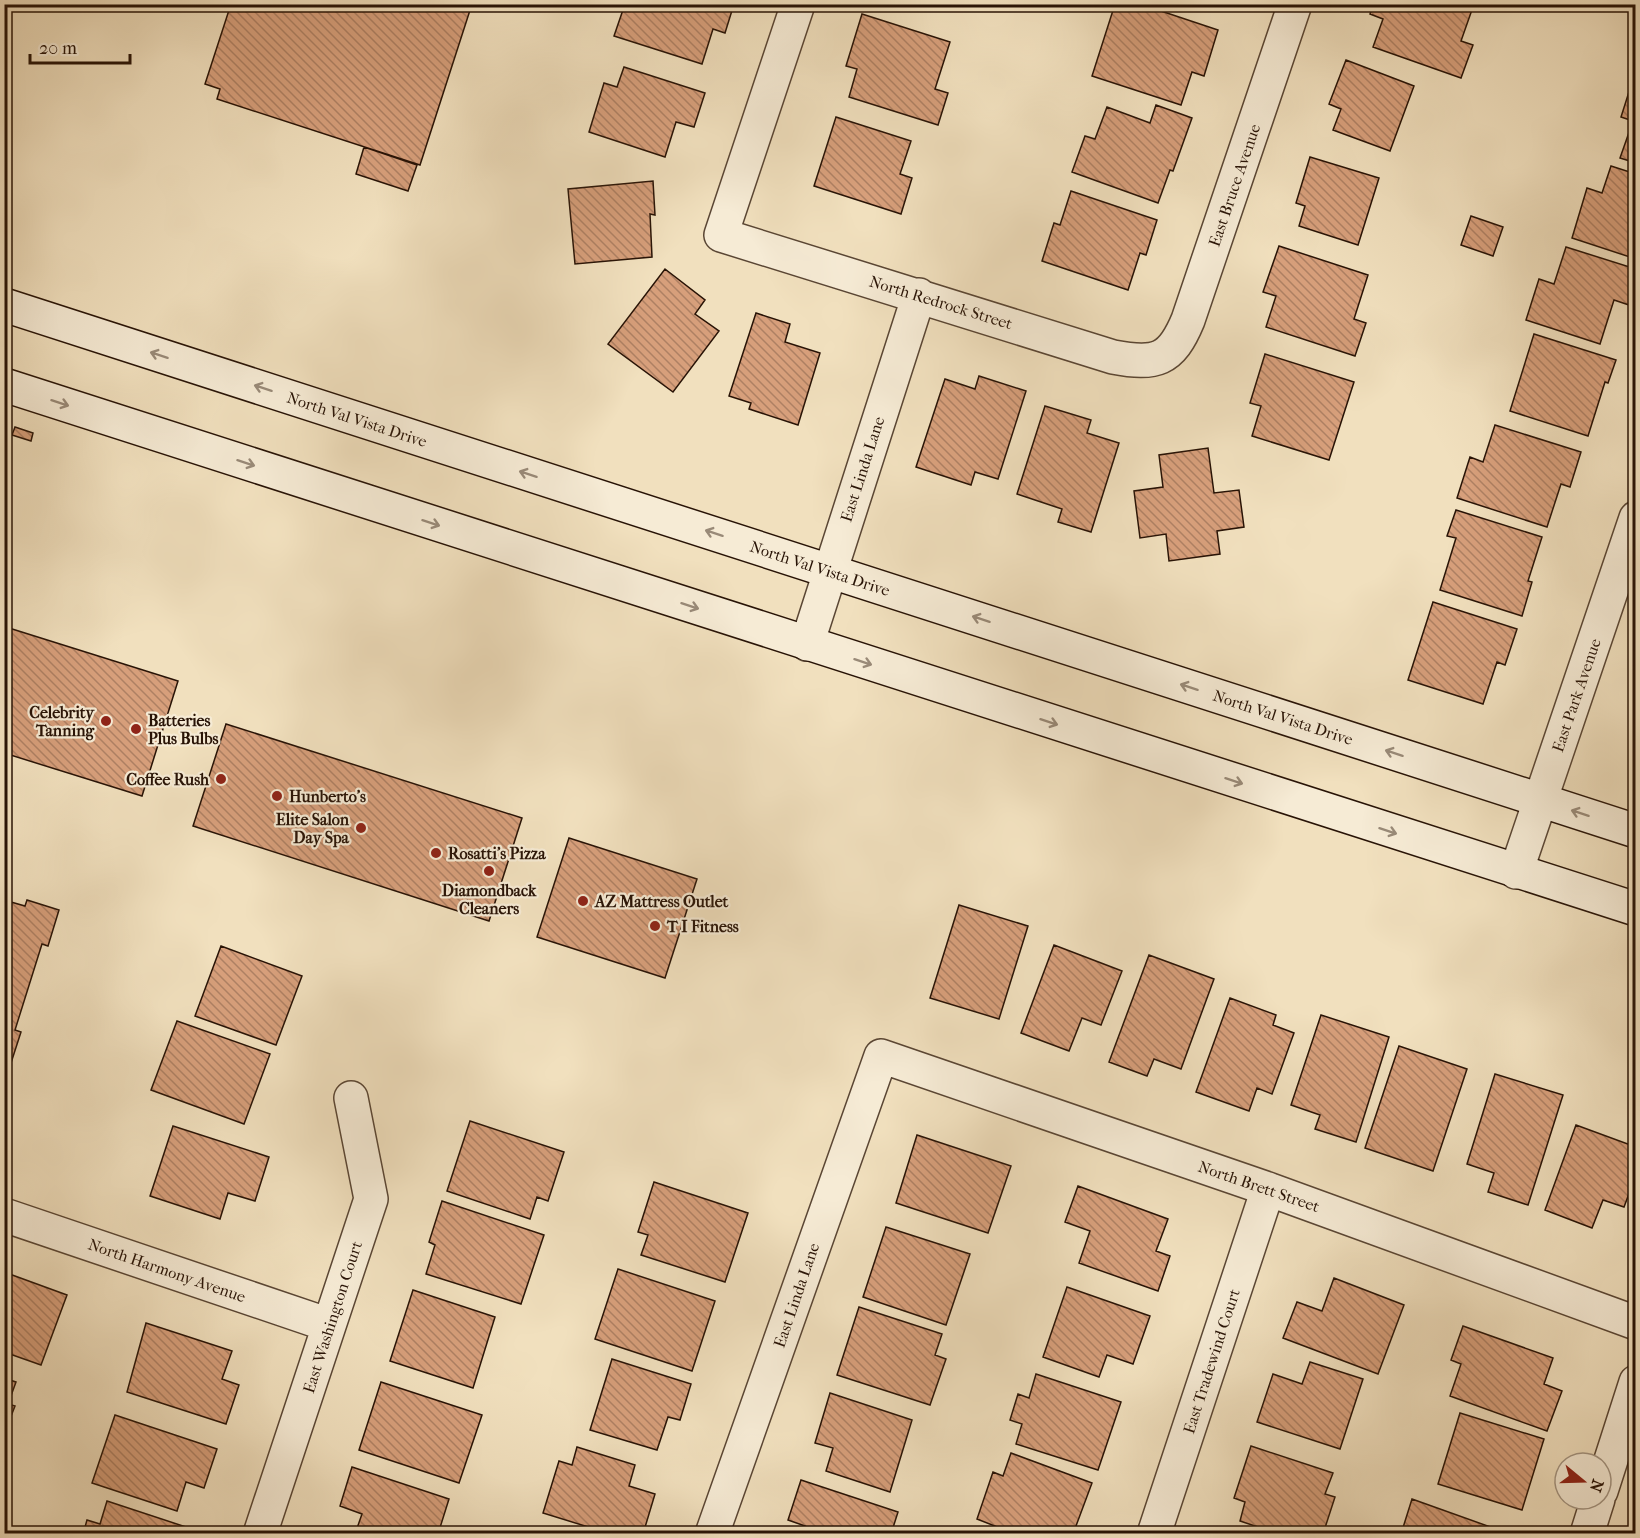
<svg xmlns="http://www.w3.org/2000/svg" width="1640" height="1538" font-family="'IM FELL French Canon',serif">
  <style>
    .building { fill: url(#building-back-hatch); stroke: #281306; stroke-width: 1.5 }
    .lines { fill: none; stroke-linecap: round; stroke-linejoin: round }
    .minor-casing { stroke: #5a4634; stroke-width: 36 }
    .secondary-casing { stroke: #281306; stroke-width: 36 }
    .minor { stroke: #f6ebd5; stroke-width: 33 }
    .secondary { stroke: #f6ebd5; stroke-width: 33 }
    .oneway { stroke: #998a78 }
    .poi-dot { fill: #8f2418; stroke: #f6ebd5; stroke-width: 2 }
    .labels { text-anchor: middle; stroke-width: 4.5; stroke-linejoin: round; paint-order: stroke }
    .street-label { font-size: 16px; fill: #281306; stroke: #f6ebd5 }
    .poi-label { font-size: 16px; font-weight: bold; fill: #281306; stroke: #f6ebd5; text-anchor: start }
  </style>
  <defs>
    <pattern id="building-back-hatch" width="6" height="6" patternUnits="userSpaceOnUse" patternTransform="scale(1.5)"><rect width="6" height="6" fill="#d79f7b"/><path d="M-1 5l2 2M0 0l6 6M5-1l2 2" fill="none" stroke="#ae8063"/></pattern>
  </defs>
  <rect width="100%" height="100%" fill="#f1e0be"/>
  <filter id="stains"><feTurbulence type="fractalNoise" baseFrequency=".00333" numOctaves="4"/><feColorMatrix values="0 0 0 0 .2 0 0 0 0 .09 0 0 0 0 .02 0 0 0 .5 -.17"/></filter>
  <radialGradient id="worn" r=".72"><stop offset=".6" stop-color="#630" stop-opacity="0"/><stop offset="1" stop-color="#630" stop-opacity=".3"/></radialGradient>
  <!-- building -->
  <path class="building" d="M231 4H472L420 165 217 99 220 89 205 84Z
    M625 4 637 7V4H734L725 33 713 29 702 64 614 36Z
    M1115 4H1140L1218 30 1204 76 1192 72 1181 105 1092 76Z
    M1373 4H1474L1461 41 1473 45 1461 78 1373 47 1383 19 1370 14Z
    M862 14 950 42 935 89 948 93 938 125 849 97 857 69 846 66Z
    M1346 60 1414 86 1390 151 1333 130 1341 109 1329 104Z
    M624 67 705 93 694 127 676 122 665 157 589 132 604 83 617 87Z
    M1634 76 1636 77V163L1620 158 1633 121 1621 117Z
    M1156 105 1192 118 1173 171 1170 170 1158 203 1072 172 1085 136 1095 139 1107 107 1150 123Z
    M836 117 911 141 900 174 912 178 901 214 814 186Z
    M364 147 417 165 408 191 356 174Z
    M1310 157 1379 178 1358 245 1299 226 1305 206 1296 203Z
    M1611 166 1636 174V259L1572 238 1587 188 1602 193Z
    M653 181 655 215 650 214 652 257 575 264 568 189Z
    M1071 191 1157 220 1146 255 1140 253 1128 290 1042 261 1054 223 1060 225Z
    M1471 216 1503 227 1493 256 1461 245Z
    M1279 246 1368 275 1354 319 1366 323 1355 356 1266 327 1276 296 1263 292Z
    M1566 247 1636 269V295L1632 306 1614 300 1600 344 1526 320 1539 279 1554 284Z
    M665 269 705 300 695 314 719 331 673 392 608 344Z
    M756 313 790 324 785 342 820 353 798 425 749 409 751 403 729 396Z
    M1534 334 1616 360 1608 383 1605 382 1588 436 1510 411Z
    M1265 354 1354 382 1329 460 1252 436 1261 406 1250 403Z
    M979 376 1026 391 998 479 975 472 971 485 916 467 945 379 975 389Z
    M1045 406 1091 420 1087 433 1119 443 1091 532 1058 522 1062 509 1017 494Z
    M1495 425 1581 452 1570 487 1561 484 1547 527 1457 498 1470 457 1483 462Z
    M15 427 33 433 31 441 12 435Z
    M1208 448 1214 493 1239 490 1244 527 1217 531 1220 554 1169 561 1166 534 1140 538 1134 491 1163 487 1159 455Z
    M1456 510 1542 537 1528 581 1532 582 1522 616 1440 590 1456 538 1447 536Z
    M1433 602 1517 629 1505 665 1497 662 1483 704 1408 680Z
    M9 628 178 681 142 796 4 753V641Z
    M226 724 522 818 489 921 193 826Z
    M569 838 697 879 665 978 537 937Z
    M4 900 25 906 27 900 59 910 48 946 42 944 15 1030 21 1032 10 1066 4 1064Z
    M959 905 1028 926 999 1019 930 998Z
    M1054 945 1122 971 1101 1025 1082 1018 1069 1051 1021 1033Z
    M221 946 302 976 276 1045 195 1016Z
    M1149 955 1214 979 1181 1069 1154 1059 1147 1076 1109 1062Z
    M1230 998 1276 1015 1273 1025 1294 1033 1272 1094 1257 1088 1249 1111 1196 1092Z
    M1321 1015 1389 1037 1356 1142 1315 1129 1320 1115 1291 1105Z
    M177 1021 270 1054 244 1124 151 1090Z
    M1399 1046 1467 1069 1433 1171 1365 1148Z
    M1495 1074 1563 1095 1528 1205 1488 1192 1494 1173 1467 1164Z
    M470 1121 564 1152 548 1201 537 1197 530 1219 447 1191Z
    M1576 1125 1636 1147V1175L1624 1207 1603 1200 1592 1228 1545 1210Z
    M173 1126 269 1157 255 1201 228 1193 220 1219 150 1196Z
    M917 1135 1011 1166 988 1233 896 1203Z
    M654 1182 748 1213 725 1282 641 1255 648 1235 638 1232Z
    M1078 1186 1168 1219 1156 1251 1170 1256 1158 1291 1079 1263 1090 1231 1065 1222Z
    M442 1201 544 1235 521 1304 426 1274 435 1245 429 1242Z
    M886 1227 970 1254 946 1325 863 1297Z
    M618 1269 715 1301 692 1371 595 1339Z
    M4 1272 67 1295 41 1365 4 1352Z
    M1334 1278 1404 1305 1378 1374 1283 1338 1297 1302 1322 1311Z
    M1067 1287 1150 1316 1133 1364 1107 1355 1099 1377 1043 1357Z
    M413 1290 495 1317 473 1388 390 1361Z
    M859 1307 942 1334 935 1355 946 1359 930 1405 837 1375Z
    M146 1323 232 1351 222 1379 239 1385 226 1424 127 1392Z
    M1463 1326 1553 1358 1544 1384 1562 1391 1547 1431 1450 1396 1461 1364 1451 1360Z
    M612 1359 691 1384 680 1420 668 1417 657 1450 590 1430Z
    M1310 1362 1363 1379 1340 1449 1257 1422 1273 1374 1302 1384Z
    M1036 1374 1121 1402 1098 1470 1016 1444 1022 1424 1010 1420 1018 1394 1029 1398Z
    M4 1378 16 1382 8 1404 15 1406 4 1434Z
    M381 1382 482 1415 459 1483 359 1450Z
    M830 1393 912 1420 890 1492 826 1471 833 1448 815 1443Z
    M1460 1413 1544 1439 1522 1510 1438 1484Z
    M115 1415 217 1449 204 1488 186 1482 177 1511 92 1483Z
    M1251 1446 1333 1473 1325 1494 1335 1497 1323 1534H1279L1240 1521 1245 1502 1234 1498Z
    M577 1447 635 1465 629 1486 655 1494 643 1534H611L543 1513 559 1461 572 1465Z
    M1011 1453 1092 1483 1073 1534H1015L977 1519 993 1472 1003 1476Z
    M352 1467 449 1499 438 1534H355L362 1514 340 1506Z
    M801 1480 898 1512 891 1534H802L805 1526 788 1520Z
    M1412 1499 1510 1534H1401Z
    M107 1501 189 1528 188 1534H83L87 1520 100 1524Z"/>
  <g class="lines">
    <!-- minor casing -->
    <g class="minor-casing">
      <path id="minor" d="M798 4 721 235 1113 357C1156 365 1171 361 1188 320L1295 4
        M807 644 919 295
        M1516 872 1636 518
        M4 1215 329 1325
        M1601 1491 1636 1382
        M260 1534 371 1199 351 1098
        M712 1534 881 1056 1268 1189 1636 1323
        M1154 1534 1268 1189
        M1587 1534 1598 1499"/>
    </g>
    <!-- secondary casing -->
    <g class="secondary-casing">
      <path id="secondary" d="M4 305 1636 831
        M4 385 1636 909"/>
    </g>
    <!-- minor -->
    <use href="#minor" class="minor"/>
    <!-- secondary -->
    <use href="#secondary" class="secondary"/>
  </g>
  <!-- one-way arrows -->
  <defs><path id="oneway-shaft" d="M-6 0H5M1.5-3L5.5 0L1.5 3" fill="none" stroke-width="1.6" stroke-linecap="round" stroke-linejoin="round" transform="scale(1.5)"/></defs>
  <g class="oneway">
    <use href="#oneway-shaft" transform="translate(159 355) rotate(-162)"/>
    <use href="#oneway-shaft" transform="translate(263 388) rotate(-162)"/>
    <use href="#oneway-shaft" transform="translate(60 403) rotate(18)"/>
    <use href="#oneway-shaft" transform="translate(246 463) rotate(18)"/>
    <use href="#oneway-shaft" transform="translate(528 474) rotate(-162)"/>
    <use href="#oneway-shaft" transform="translate(431 523) rotate(18)"/>
    <use href="#oneway-shaft" transform="translate(714 533) rotate(-162)"/>
    <use href="#oneway-shaft" transform="translate(690 606) rotate(18)"/>
    <use href="#oneway-shaft" transform="translate(981 619) rotate(-162)"/>
    <use href="#oneway-shaft" transform="translate(863 662) rotate(18)"/>
    <use href="#oneway-shaft" transform="translate(1189 687) rotate(-162)"/>
    <use href="#oneway-shaft" transform="translate(1049 722) rotate(18)"/>
    <use href="#oneway-shaft" transform="translate(1394 753) rotate(-162)"/>
    <use href="#oneway-shaft" transform="translate(1234 781) rotate(18)"/>
    <use href="#oneway-shaft" transform="translate(1580 813) rotate(-162)"/>
    <use href="#oneway-shaft" transform="translate(1388 831) rotate(18)"/>
  </g>
  <!-- markers -->
  <g class="poi-dot">
    <circle cx="106" cy="721" r="6"/>
    <circle cx="136" cy="729" r="6"/>
    <circle cx="221" cy="779" r="6"/>
    <circle cx="277" cy="796" r="6"/>
    <circle cx="361" cy="828" r="6"/>
    <circle cx="436" cy="853" r="6"/>
    <circle cx="489" cy="871" r="6"/>
    <circle cx="583" cy="901" r="6"/>
    <circle cx="655" cy="926" r="6"/>
  </g>
  <g class="labels">
    <!-- street labels -->
    <g class="street-label">
      <text transform="translate(1234 185) rotate(-71)" y="6">East Bruce Avenue</text>
      <text transform="translate(941 302) rotate(17)" y="6">North Redrock Street</text>
      <text transform="translate(357 419) rotate(18)" y="6">North Val Vista Drive</text>
      <text transform="translate(862 469) rotate(-72)" y="6">East Linda Lane</text>
      <text transform="translate(820 568) rotate(18)" y="6">North Val Vista Drive</text>
      <text transform="translate(1576 695) rotate(-71)" y="6">East Park Avenue</text>
      <text transform="translate(1283 717) rotate(18)" y="6">North Val Vista Drive</text>
      <text transform="translate(1259 1186) rotate(19)" y="6">North Brett Street</text>
      <text transform="translate(167 1270) rotate(19)" y="6">North Harmony Avenue</text>
      <text transform="translate(796 1295) rotate(-71)" y="6">East Linda Lane</text>
      <text transform="translate(332 1317) rotate(-72)" y="6">East Washington Court</text>
      <text transform="translate(1211 1361) rotate(-72)" y="6">East Tradewind Court</text>
    </g>
    <!-- poi labels -->
    <g class="poi-label">
      <text x="94" y="718" text-anchor="end">Celebrity<tspan x="94" dy="18">Tanning</tspan></text>
      <text x="148" y="726">Batteries<tspan x="148" dy="18">Plus Bulbs</tspan></text>
      <text x="209" y="785" text-anchor="end">Coffee Rush</text>
      <text x="289" y="802">Hunberto's</text>
      <text x="349" y="825" text-anchor="end">Elite Salon<tspan x="349" dy="18">Day Spa</tspan></text>
      <text x="448" y="859">Rosatti's Pizza</text>
      <text x="489" y="896" text-anchor="middle">Diamondback<tspan x="489" dy="18">Cleaners</tspan></text>
      <text x="595" y="907">AZ Mattress Outlet</text>
      <text x="667" y="932">T I Fitness</text>
    </g>
  </g>
  <!-- margin -->
  <rect width="1640" height="1538" fill="none" stroke="#f1e0be" stroke-width="24"/>
  <rect x="6" y="6" width="1628" height="1526" fill="none" stroke="#281306" stroke-width="3"/>
  <rect x="12" y="12" width="1616" height="1514" fill="none" stroke="#281306" stroke-width="1.5"/>
  <!-- north arrow -->
  <g transform="translate(1583 1481) rotate(109)"><circle r="28" fill="#f6ebd5" stroke="#a49582" stroke-width="1.5"/>
  <path d="M0-4.5L10 22L0 15L-10 22Z" fill="#8f2418"/>
  <text y="-9" font-size="16" font-weight="bold" text-anchor="middle" fill="#281306">N</text>
  </g>
  <!-- scale -->
  <path d="M30 54v9h100v-9" fill="none" stroke="#281306" stroke-width="3"/>
  <text x="39" y="54" font-size="18" fill="#281306" stroke="#f6ebd5" stroke-width="4.5" paint-order="stroke">20 m</text>
  <rect width="100%" height="100%" filter="url(#stains)"/>
  <rect width="100%" height="100%" fill="url(#worn)"/>
</svg>
